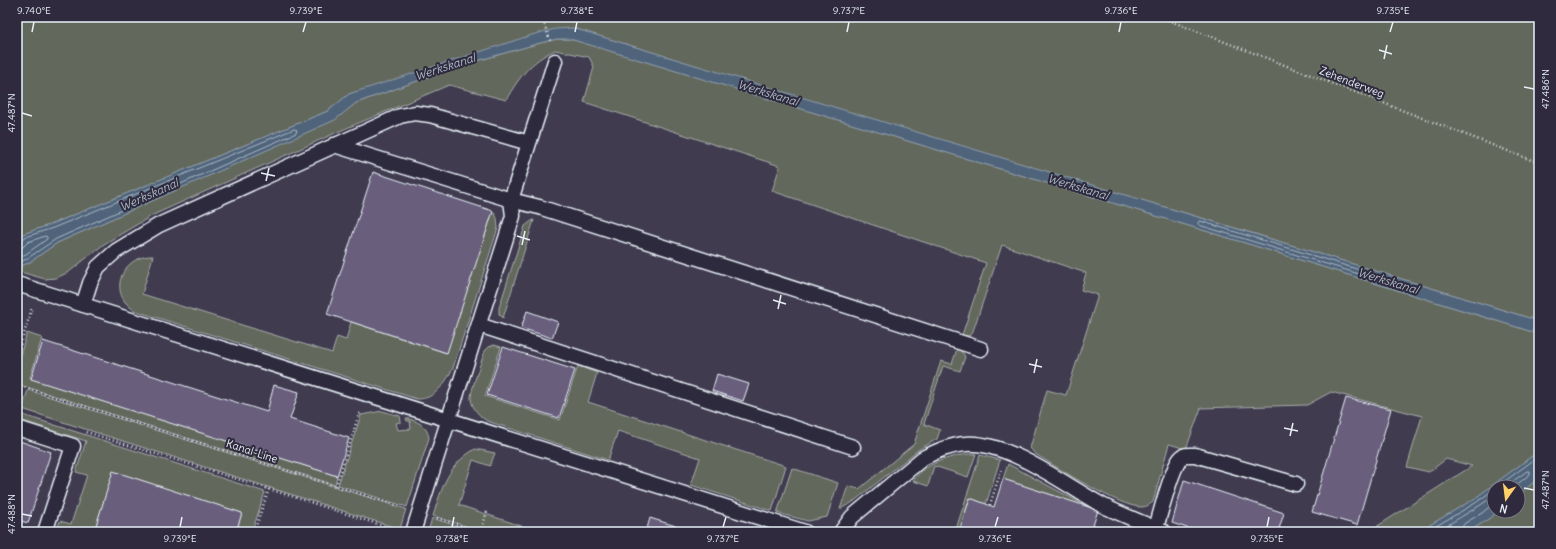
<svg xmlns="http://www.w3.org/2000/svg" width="1556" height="549" font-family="Delius,sans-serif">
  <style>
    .built { fill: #403a50 }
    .green { fill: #64685b; stroke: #a6acaa }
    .water { fill: #4f647a; stroke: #8c9cac }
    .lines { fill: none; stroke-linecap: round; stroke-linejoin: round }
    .shore { stroke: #abb9c6; stroke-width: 1 }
    .building { fill: #695f7d; stroke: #e8f1f8 }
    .lane-casing { stroke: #e8f1f8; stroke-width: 17 }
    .path { stroke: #e8f1f8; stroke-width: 2.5; stroke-dasharray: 1 3; stroke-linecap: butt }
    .lane { stroke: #2f2a3d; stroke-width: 14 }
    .ticks { fill: none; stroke: #e8f1f8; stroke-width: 1.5 }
    .labels { text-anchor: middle; stroke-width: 4; stroke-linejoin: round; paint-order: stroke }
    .street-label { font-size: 11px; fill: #e8f1f8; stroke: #2f2a3d }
    .water-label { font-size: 12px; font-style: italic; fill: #abb9c6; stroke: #2f2a3d }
    .neatline { fill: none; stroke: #e8f1f8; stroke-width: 1.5 }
    .ticks-label { font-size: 10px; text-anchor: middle; fill: #e8f1f8 }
  </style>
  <rect width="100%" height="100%" fill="#2f2a3d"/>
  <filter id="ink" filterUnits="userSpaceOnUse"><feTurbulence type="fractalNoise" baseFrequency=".025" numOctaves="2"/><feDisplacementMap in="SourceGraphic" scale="8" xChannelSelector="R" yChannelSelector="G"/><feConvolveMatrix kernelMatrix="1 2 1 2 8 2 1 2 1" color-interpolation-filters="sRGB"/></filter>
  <g filter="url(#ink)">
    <!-- built -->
    <path class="built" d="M17 17H615L1539 287V421L1449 481 1368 532H17Z"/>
    <!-- green -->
    <path class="green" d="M17 17H1539V321L1255 234 867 118 573 28 349 94 328 111 52 224 23 234 17 241Z
      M557 39H570L581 42 1252 245 1539 334V451L1474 499 1418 532H1368L1472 466 1446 459 1429 472 1407 467 1422 416 1331 392 1307 405 1201 408 1186 449 1169 444 1153 502C1150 504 1147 507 1142 507 1120 508 1057 467 1035 454L1030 448 1047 390 1066 395 1098 295 1081 290 1086 273 1002 245 972 334 968 336 962 335 986 263 772 191 780 166 584 102 594 67 589 57 555 50C531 61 519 77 506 100L449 85 342 130 153 215 104 244 69 272 56 278 45 279 17 271V268L30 262 57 243 334 120 356 103 459 66 540 43Z
      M493 211 497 218 498 228 453 368C446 382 435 400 417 399L136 311C106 295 121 255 153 256L142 294 332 353 337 337 346 340 351 322 446 353Z
      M533 220H534L503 318 499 314V308L525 226Z
      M27 333 42 338 30 378 337 476 335 485 17 384V365Z
      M494 345 501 347 485 396 560 420 578 366 597 373 588 402 786 466 772 511 691 485 700 458 618 431 608 460 487 421C479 416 472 408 471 399 470 392 482 359 485 351L489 347Z
      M957 349 963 353 965 357 960 371 943 366 924 424 940 430 937 439 918 450 853 502 840 509 848 486 859 489 914 444 941 361 952 364Z
      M28 390 406 509 400 529 22 409Z
      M382 411 400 416 401 422 396 423 398 430 411 429 410 421H407L406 418C417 421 427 425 429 438L407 507 338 485 361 415Z
      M17 413 265 492 252 532H236L242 513 113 472 94 532H56L60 521 71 524 87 475 76 472 86 441 17 419Z
      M475 449 495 453 490 466 473 460 459 505 539 532H485L433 516C442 487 448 465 475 449Z
      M969 454H976L968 477 934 466 928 486 913 481C923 464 950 456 969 454Z
      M980 455 1000 460 986 504 970 498 959 532H955Z
      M1008 464 1088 507 1003 479Z
      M792 468 838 483 827 517 808 521 777 513Z
      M1539 478V528L1533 532H1468L1487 520 1499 511H1518V495Z
      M432 518 477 532H428Z"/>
    <!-- water -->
    <path class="water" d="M573 28C895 126 1218 222 1539 321V334L1252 245 570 39H557L540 43 459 66 356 103 335 120 57 243 30 262 17 268V241L23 234 52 224 328 111 349 94 535 34 555 29Z
      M1539 451V478L1518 495V487H1494V511H1499L1487 520 1468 532H1418L1474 499Z"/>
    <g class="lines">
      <!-- shore -->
      <path class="shore" d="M1200 221 1399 282 1400 285 1398 286 1199 225 1198 223Z
        M17 243 21 242 25 237 53 228 294 129 297 130 296 133 56 239 28 258 17 264
        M17 248 23 247 28 242 45 236 47 237V239L26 254 17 258
        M1497 487 1539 456
        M1505 487 1527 471H1530V474L1514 487
        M1426 532 1477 502 1494 489
        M1436 532 1479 506 1494 496
        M1461 532 1462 527 1465 523 1482 513 1494 503"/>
    </g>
    <!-- building -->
    <path class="building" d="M373 172 493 211 447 353 327 314Z
      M527 311 558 322 552 338 521 328Z
      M43 341 267 412 274 385 299 392 290 419 349 438 337 476 31 379Z
      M503 347 575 370 559 418 487 395Z
      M717 374 749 384 743 401 712 391Z
      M1346 398 1391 409 1357 525 1312 512Z
      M17 440 51 452 28 523 17 520Z
      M113 471 242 513 236 532H94Z
      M1003 479 1098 510 1091 532H959L970 498 994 507Z
      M1184 480 1284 513 1278 532H1199L1172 523Z
      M650 518 695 532H646Z"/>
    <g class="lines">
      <!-- lane casing -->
      <g class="lane-casing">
        <path id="lane" d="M555 61 511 200 539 207 981 349
          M334 145 511 200 513 216 413 532
          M17 284 805 532
          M83 305 90 283 98 267 116 251 159 225 400 116 415 113 430 115 529 143
          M479 325 853 447
          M17 428 73 446 45 532
          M1156 528C1160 515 1172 467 1181 458 1184 454 1190 455 1195 455L1296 484
          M841 532 852 517 923 458C937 451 950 445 966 444 1008 441 1065 485 1102 505 1122 515 1143 523 1164 532"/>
      </g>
      <!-- path -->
      <path class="path" d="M542 17 551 43
        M1160 17 1539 163
        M17 356 32 308
        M17 385 402 507
        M86 432 269 489 254 532
        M336 486 359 414 363 413
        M269 489 396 530
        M990 505 1001 470
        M437 518 481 532
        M481 532 487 511
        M546 532 547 530"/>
      <!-- lane -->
      <use href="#lane" class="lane"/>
    </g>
  </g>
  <!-- ticks -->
  <path class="ticks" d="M32 32 34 22M303 32 306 22M575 32 577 22M847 32 849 22M1119 32 1121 22M1390 32 1393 22M1379 50 1392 54M1384 59 1387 45M1524 87 1534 89M22 113 32 116M261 173 275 176M266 181 269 168M517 236 530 240M522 245 525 231M773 300 786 304M778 309 781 295M1029 364 1042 367M1034 373 1037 359M1284 428 1298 431M1290 436 1293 423M1524 488 1534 490M22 514 32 516M180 527 182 517M452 527 454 517M723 527 726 517M995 527 998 517M1267 527 1269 517"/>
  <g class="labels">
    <!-- street labels -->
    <g class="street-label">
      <text transform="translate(1352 82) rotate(21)" y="4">Zehenderweg</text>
      <text transform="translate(252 451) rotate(18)" y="4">Kanal-Line</text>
    </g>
    <!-- water labels -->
    <g class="water-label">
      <text transform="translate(445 67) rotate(-18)" y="4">Werkskanal</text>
      <text transform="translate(768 93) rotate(17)" y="4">Werkskanal</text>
      <text transform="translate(1078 187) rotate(17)" y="4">Werkskanal</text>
      <text transform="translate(149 195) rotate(-24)" y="4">Werkskanal</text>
      <text transform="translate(1388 281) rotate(17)" y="4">Werkskanal</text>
    </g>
  </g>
  <!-- margin -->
  <rect width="1556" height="549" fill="none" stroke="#2f2a3d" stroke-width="44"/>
  <!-- north arrow -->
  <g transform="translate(1506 499) rotate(194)"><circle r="19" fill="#2f2a3d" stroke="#797a88"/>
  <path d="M0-3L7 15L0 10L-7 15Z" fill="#ffd166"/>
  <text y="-6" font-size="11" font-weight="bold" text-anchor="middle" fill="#e8f1f8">N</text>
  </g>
  <rect x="22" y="22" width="1512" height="505" class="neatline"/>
  <g class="ticks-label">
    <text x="34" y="14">9.740°E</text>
    <text x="306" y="14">9.739°E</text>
    <text x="577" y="14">9.738°E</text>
    <text x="849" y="14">9.737°E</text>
    <text x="1121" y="14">9.736°E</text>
    <text x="1393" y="14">9.735°E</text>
    <text transform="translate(1545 89) rotate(-90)" y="4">47.486°N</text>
    <text transform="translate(11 113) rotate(-90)" y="4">47.487°N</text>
    <text transform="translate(1545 490) rotate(-90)" y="4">47.487°N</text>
    <text transform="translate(11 514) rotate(-90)" y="4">47.488°N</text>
    <text x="180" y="542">9.739°E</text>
    <text x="452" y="542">9.738°E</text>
    <text x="723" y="542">9.737°E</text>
    <text x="995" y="542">9.736°E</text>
    <text x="1267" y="542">9.735°E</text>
  </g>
</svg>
